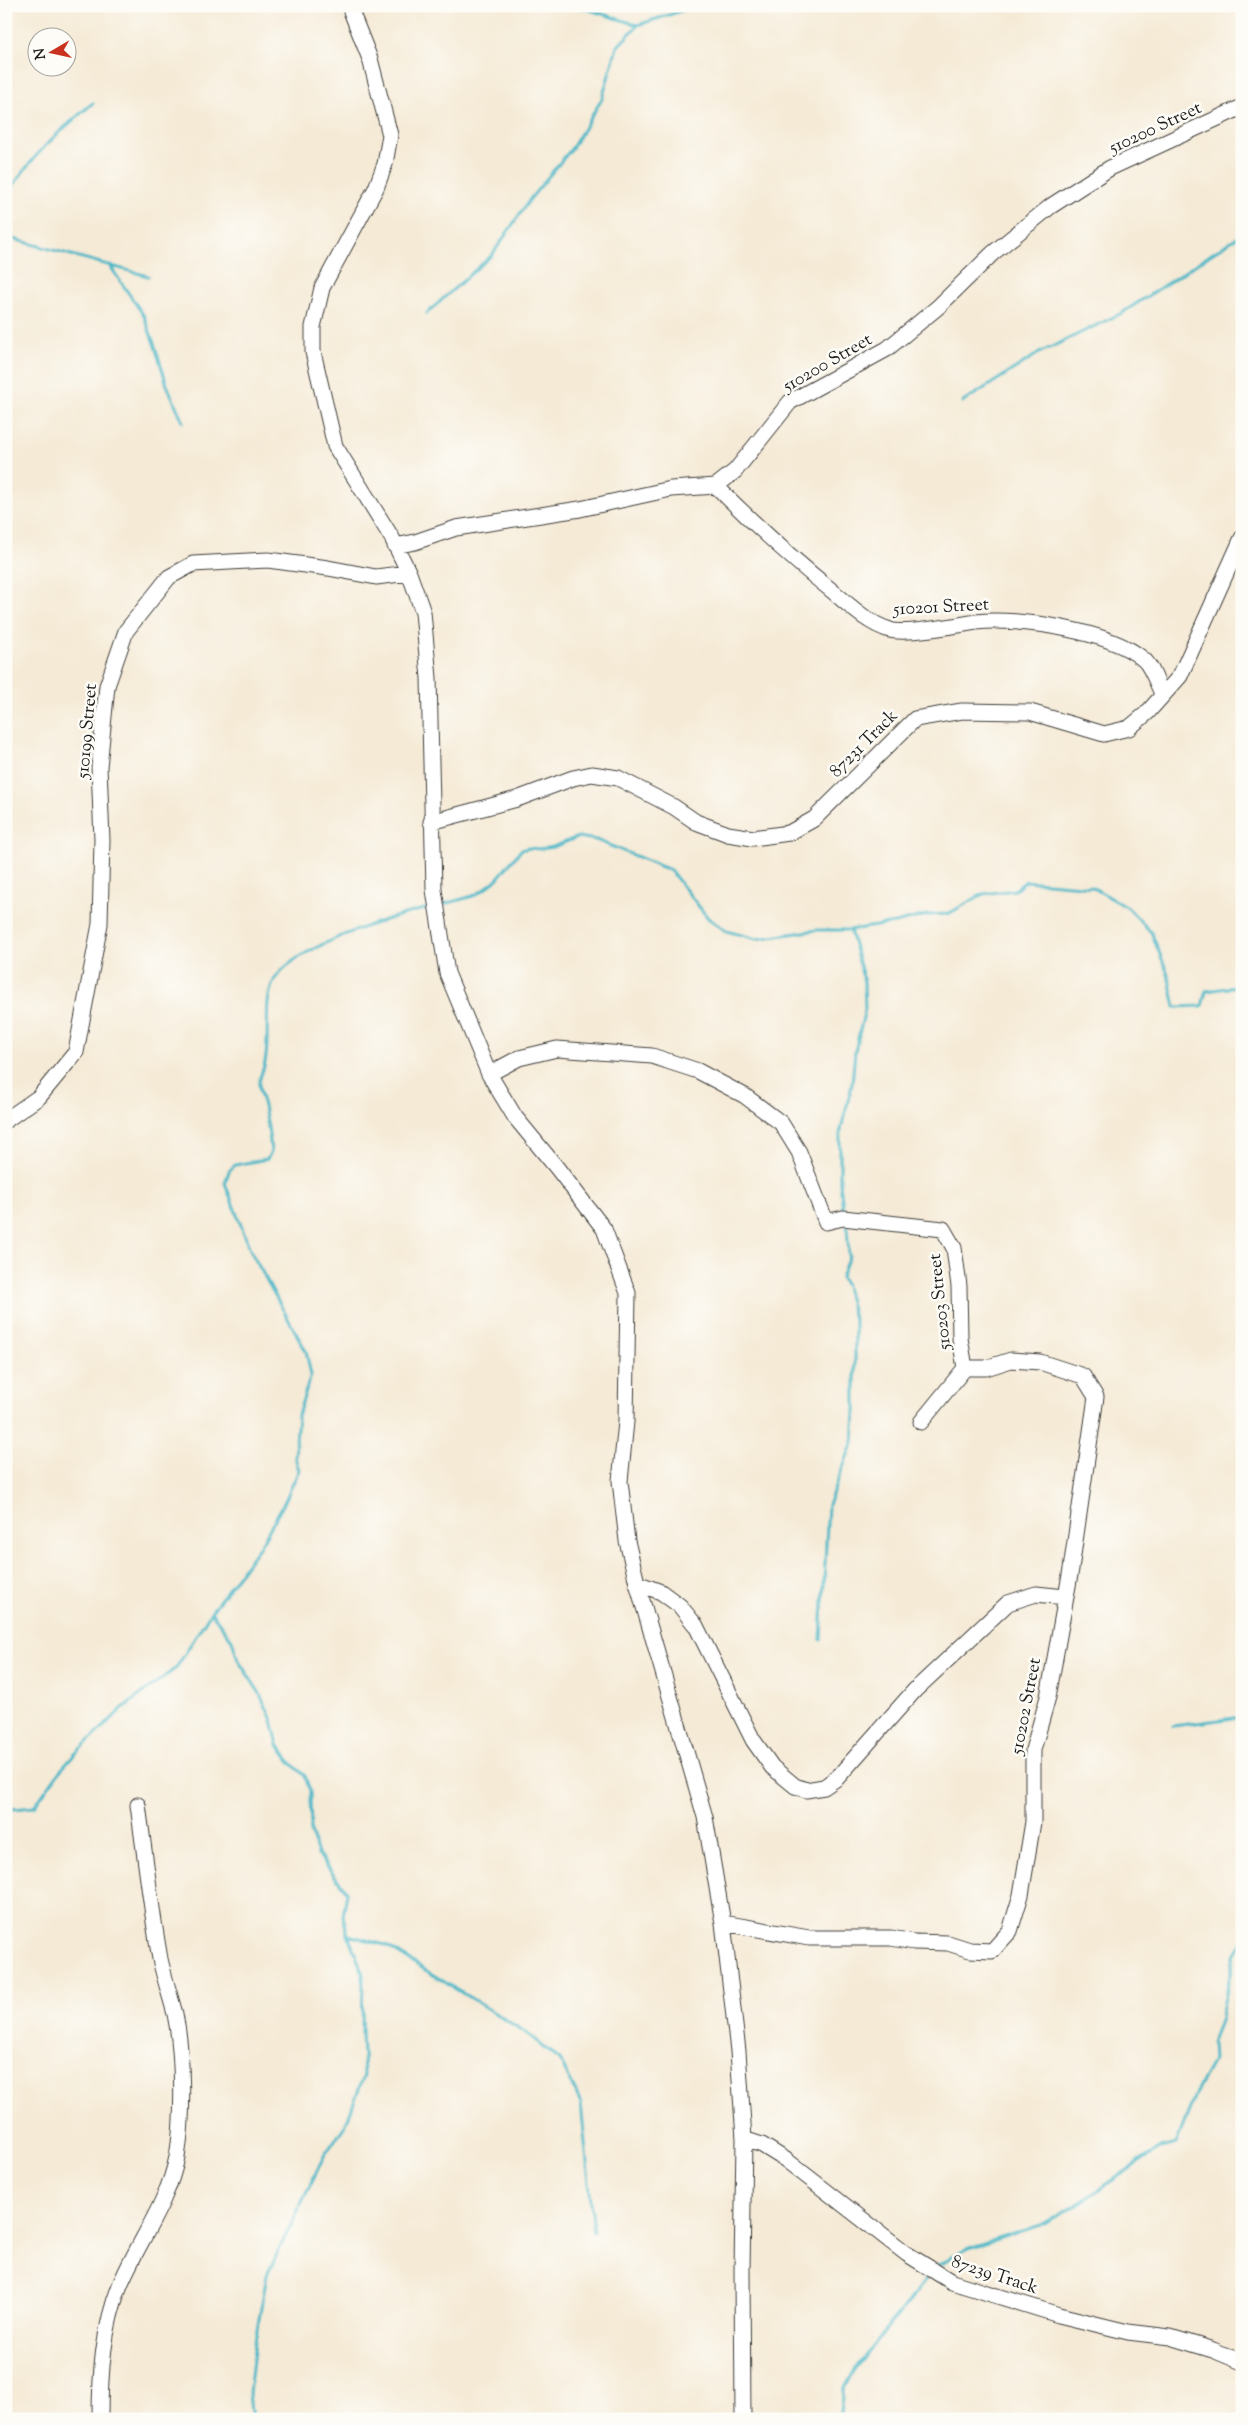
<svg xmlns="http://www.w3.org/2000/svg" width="1248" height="2425" font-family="'Sorts Mill Goudy',serif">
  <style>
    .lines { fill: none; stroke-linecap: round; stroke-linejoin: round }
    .stream { stroke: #4cb8c8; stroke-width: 3 }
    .minor-casing { stroke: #3d3b38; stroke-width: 17 }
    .minor { stroke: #fff; stroke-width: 15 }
    .labels { text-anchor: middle; stroke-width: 5; stroke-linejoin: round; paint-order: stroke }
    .street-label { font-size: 18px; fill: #1c1c1c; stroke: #fdfcf7 }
  </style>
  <rect width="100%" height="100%" fill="#fdfcf7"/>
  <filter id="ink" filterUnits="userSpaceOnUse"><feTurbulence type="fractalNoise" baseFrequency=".02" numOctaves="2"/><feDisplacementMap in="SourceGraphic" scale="10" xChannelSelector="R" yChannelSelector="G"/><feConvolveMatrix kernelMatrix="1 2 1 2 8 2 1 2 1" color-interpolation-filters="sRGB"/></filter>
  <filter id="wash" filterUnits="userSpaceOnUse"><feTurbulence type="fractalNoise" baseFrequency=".0096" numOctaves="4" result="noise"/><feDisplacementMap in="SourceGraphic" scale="20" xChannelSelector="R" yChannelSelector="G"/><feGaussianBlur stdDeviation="1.12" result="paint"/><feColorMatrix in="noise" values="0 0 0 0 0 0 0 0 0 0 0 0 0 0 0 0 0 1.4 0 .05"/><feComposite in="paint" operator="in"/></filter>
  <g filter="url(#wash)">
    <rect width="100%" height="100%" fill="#f5ead6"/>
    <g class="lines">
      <!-- stream -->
      <path class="stream" d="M577 6 638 25
        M6 197C30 157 57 133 93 103
        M6 237 148 276
        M110 266 144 316 155 346 167 385 183 422
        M427 313 492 255 530 199 572 148 602 99 617 47 638 25 696 6
        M963 402 1039 353 1122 313 1242 234
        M441 905 473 896 485 889 497 879 521 850 528 848 541 849 553 847 578 837 596 840 670 870 708 918 726 931 757 939 817 930H850L895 923 927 915 948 914 983 894 1015 890 1026 881 1092 887 1128 908 1151 932 1168 974 1175 1007 1202 1006 1206 991 1242 986
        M843 1209 840 1183V1134L852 1084 855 1051 865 1009 864 981 850 930
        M211 1612 232 1640 238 1660 259 1692 272 1720 278 1745 291 1763 305 1776 310 1791 311 1832 318 1854 347 1892 343 1916 348 1935 363 1974 362 2033 364 2075 346 2124 324 2156 267 2275 255 2341 249 2394 252 2419
        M821 1640 828 1505 853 1442 855 1413V1323L846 1286 841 1277 849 1256 847 1227
        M1173 1726 1242 1717
        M6 1805 14 1809 34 1807 59 1772 76 1753 123 1708 176 1668 211 1612 260 1546 284 1503 299 1470 295 1457 298 1415 311 1375 306 1351 251 1252 225 1183 229 1171 235 1165 267 1159 271 1152C270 1136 267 1121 264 1106 262 1099 259 1091 259 1084 259 1077 264 1069 265 1062 271 1036 261 997 277 976 300 945 395 915 433 907
        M348 1935 385 1945 525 2032 560 2060 581 2103 594 2232
        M937 2265 969 2248 1041 2225 1075 2206 1160 2148 1176 2144 1198 2088 1213 2061 1212 2041 1220 2021 1234 1956 1242 1942
        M840 2419 844 2390 857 2366 926 2280"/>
    </g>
  </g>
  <g filter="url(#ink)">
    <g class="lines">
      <!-- minor casing -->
      <g class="minor-casing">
        <path id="minor" d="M349 6 370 59 390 135 385 164 376 188 322 288 313 327V352L335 446 392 538 409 573 423 612 429 678 434 890 447 973 489 1074 515 1117 557 1168 604 1229 628 1293 626 1422 620 1481 627 1541 637 1583 705 1817 723 1923 738 2051 744 2139 742 2271 743 2419
          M716 486C753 523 790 557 831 590 849 605 867 623 890 630 904 635 959 625 976 622 1018 617 1110 631 1143 659 1152 666 1157 685 1163 695
          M395 546 415 542 456 528 580 509 671 489 716 486 735 471 790 402 887 349 938 307 993 253 1051 206 1110 168 1242 107
          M431 822 517 799 573 778 592 774 618 778 674 807 696 822 728 834 753 838 789 833 814 819 915 719 962 711 1030 712 1104 734 1129 728 1147 713 1180 676 1242 538
          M489 1074 519 1058 557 1049 652 1056 698 1071 745 1096 781 1123 799 1152 826 1222 843 1218 943 1229 954 1248 959 1286 960 1338 965 1368 921 1422
          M6 1120 39 1097 76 1052 100 924 102 840 99 767 107 686 126 631 169 577 193 564 268 560 328 568 376 577 409 573
          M637 1583 661 1592 680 1606 696 1626 753 1740 772 1767 795 1786 806 1790 824 1787 837 1778 915 1690 1008 1603 1036 1594 1065 1597
          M723 1923 809 1938H891L914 1942 948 1943 970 1950 992 1951 1010 1931 1021 1895 1033 1822V1750L1048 1697 1071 1569 1096 1397 1083 1376 1040 1362 1011 1360 986 1368H965
          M744 2139 762 2145 786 2160 907 2254 952 2282 1059 2315 1128 2332 1170 2337 1213 2350 1242 2362
          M100 2419C100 2373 103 2328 120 2285 138 2242 168 2203 177 2157 184 2118 183 2052 175 2014 170 1995 164 1977 160 1959 151 1908 145 1856 138 1805"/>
      </g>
      <!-- minor -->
      <use href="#minor" class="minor"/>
    </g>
  </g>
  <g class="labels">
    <!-- street labels -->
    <g class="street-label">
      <text transform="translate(1155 127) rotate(-25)" y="6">510200 Street</text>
      <text transform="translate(827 362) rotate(-30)" y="6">510200 Street</text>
      <text transform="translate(941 606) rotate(-3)" y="6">510201 Street</text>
      <text transform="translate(86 731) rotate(-85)" y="6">510199 Street</text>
      <text transform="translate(863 743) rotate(-45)" y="6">87231 Track</text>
      <text transform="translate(939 1302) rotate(-96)" y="6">510203 Street</text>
      <text transform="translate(1025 1706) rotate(-79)" y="6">510202 Street</text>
      <text transform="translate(995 2274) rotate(18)" y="6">87239 Track</text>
    </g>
  </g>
  <!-- margin -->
  <rect width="1248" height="2425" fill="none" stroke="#fdfcf7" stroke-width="25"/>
  <!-- north arrow -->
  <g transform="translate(52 52) rotate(261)"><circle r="24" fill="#fdfcf7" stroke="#a3a29f"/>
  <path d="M0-4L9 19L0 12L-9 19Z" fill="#c8321e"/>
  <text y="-8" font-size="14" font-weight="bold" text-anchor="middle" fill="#1c1c1c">N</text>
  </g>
</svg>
